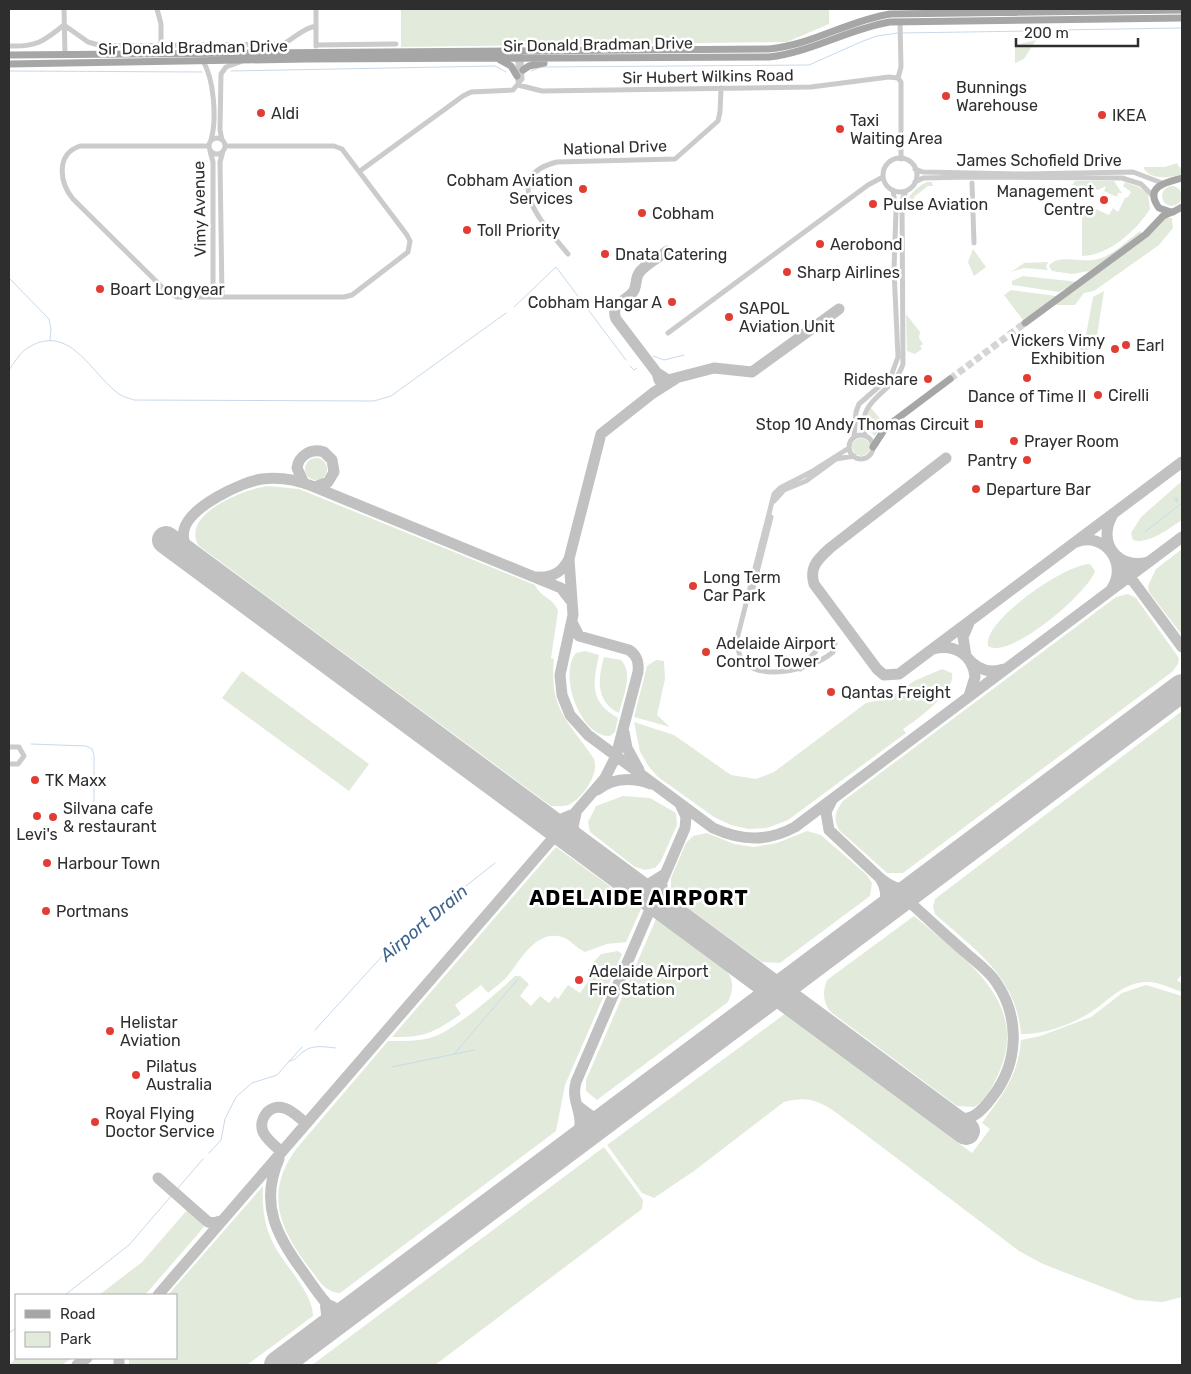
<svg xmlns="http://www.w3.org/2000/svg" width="1191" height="1374" font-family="Rubik,sans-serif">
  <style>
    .green { fill: #e2ebdb }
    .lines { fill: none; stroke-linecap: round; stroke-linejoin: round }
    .stream { stroke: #c8d9ea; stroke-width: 1 }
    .taxiway { stroke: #c1c1c1; stroke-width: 11 }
    .runway { stroke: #c1c1c1; stroke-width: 28 }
    .major-tunnel { stroke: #d5d5d5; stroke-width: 7; stroke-dasharray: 7 3.5; stroke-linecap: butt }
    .minor { stroke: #cbcbcb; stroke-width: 5 }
    .major { stroke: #a6a6a6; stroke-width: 7 }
    .poi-dot { fill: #e13d34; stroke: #fff; stroke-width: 2 }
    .labels { text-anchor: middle; stroke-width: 5; stroke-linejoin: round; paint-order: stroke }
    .street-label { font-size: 16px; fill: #2e2e2e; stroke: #fff }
    .poi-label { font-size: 16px; fill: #2e2e2e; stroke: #fff; text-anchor: start }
    .water-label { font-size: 18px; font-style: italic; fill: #3e648d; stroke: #fff }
    .district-label { font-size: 21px; font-weight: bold; letter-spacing: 1px; fill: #000; stroke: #fff }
  </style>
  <rect width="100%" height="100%" fill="#fff"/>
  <!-- green -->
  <path class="green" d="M401 9H829V24L787 42 401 47Z
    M1036 40 1024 59 1015 63V45Z
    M1177 163 1179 167 1182 168V174C1170 178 1151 180 1144 169V167H1165Z
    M1075 181H1114L1122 193H1118L1117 197 1104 191 1106 186 1098 190 1088 186 1084 194 1076 198V185H1072Z
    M927 182H932L933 186H928L914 197 913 208 905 209C907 196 916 187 927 182Z
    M1125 182 1139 187 1148 194 1150 209C1136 231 1108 256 1082 256V206L1089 210 1091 207 1109 215 1113 208 1118 212 1125 198 1128 197 1131 192 1123 186Z
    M1162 196a10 10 0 1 1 20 0a10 10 0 1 1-20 0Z
    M1165 218H1172L1173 228 1159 245 1094 291 1084 293 1075 305H1054L1107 267Z
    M1140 231 1142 234 1089 271 1072 274 1052 271 1049 266C1056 254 1081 262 1093 260 1111 258 1126 241 1140 231Z
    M973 249 986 267 974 276 968 262Z
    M1048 262 1046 267 1048 270 1024 268 1011 272 1024 263Z
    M1023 276 1079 282 1059 292 1012 285V281Z
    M1011 290 1056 296 1057 297 1023 320 1004 295Z
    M1104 291 1096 342 1082 354 1079 347 1085 340 1093 297Z
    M906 314 920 332 919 338 923 344 920 346 922 349 915 354 907 351Z
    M870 407 885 424 874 436 866 425Z
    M852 447a9 9 0 1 1 18 0a9 9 0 1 1-18 0Z
    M305 469a11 11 0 1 1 22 0a11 11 0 1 1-22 0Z
    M1182 481V520C1169 528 1149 545 1133 540L1131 533 1141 517Z
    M268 486 299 489 535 585C541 598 554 598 558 611L551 658 554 659C549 710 568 720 594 759 600 773 582 800 568 805 562 807 557 806 551 806L199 546C179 514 245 489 268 486Z
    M1182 549V635L1149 592 1148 586 1156 569Z
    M1090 564 1095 571C1089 592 1009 661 988 646 982 621 1067 563 1090 564Z
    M1128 594 1136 598 1179 658 1178 664 1172 672 903 873H887L839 830C833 819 835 812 843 801L1116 597Z
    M585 651 599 655C593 683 589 702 618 718L615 732 610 736C580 737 558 674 576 653Z
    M604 657 621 660C634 673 623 697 619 713 595 701 598 679 604 657Z
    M656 660 664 661 665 679 657 715 670 727 634 717 647 666Z
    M942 669 952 673C956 691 917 720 903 729L906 733 788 820 767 828 748 829 731 825 714 817 658 777 649 767 640 752 634 722 674 735 731 775 756 779 774 772 866 703 890 698 914 681Z
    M242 671 369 764 349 791 222 698Z
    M1182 711V974L1177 980 1182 984V992C1170 988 1158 981 1145 982 1121 983 1107 1003 1088 1014 1070 1025 1042 1035 1021 1034 1016 976 975 950 935 914L933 907 935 899Z
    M623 796 650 798 676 813 677 825 661 861 655 868 645 870 635 867 590 832 588 822 596 806Z
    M807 831 821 835 867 875 872 883 870 896 780 963 762 962 676 899 671 889V878L686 843 693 836 707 833 734 844 754 847 777 843Z
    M556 847 641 909 626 942 607 944 585 952C576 948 571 940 562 937 535 929 520 962 506 978 501 983 494 988 488 993L481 985 455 1005 461 1014C435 1032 424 1038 392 1037Z
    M914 916C959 955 1030 999 1000 1070 995 1082 986 1101 974 1107L957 1106 832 1013C823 1004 822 992 827 980Z
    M656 919C672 931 722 961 730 976 734 985 732 993 728 1002L597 1100 586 1091V1080Z
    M618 951 622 954 615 970 606 969 593 963 601 954Z
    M595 968 612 977 565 1085 556 1131 340 1293C325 1292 319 1281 311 1270 280 1230 263 1193 297 1148L388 1041C405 1041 422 1042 438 1035 459 1026 498 992 515 976H520L529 984 520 996 531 1006 540 996 549 1003 555 996 558 999 568 985 580 993 593 974 587 970Z
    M1146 985 1182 996V1297L1163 1302 1136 1300 1043 1264 1019 1251 853 1125C828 1107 815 1093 784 1102L694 1171 654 1198 642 1193 607 1145 786 1013 972 1153 990 1129 982 1123C1003 1094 1018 1077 1021 1040L1040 1036 1091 1017 1122 993Z
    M604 1147 643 1200 642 1209 435 1365H312Z
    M263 1186C262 1206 264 1225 273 1243 283 1264 313 1292 313 1316L247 1365H129V1358H176V1295H168Z
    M188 1209 201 1219 204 1227 145 1295H99L142 1262Z
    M16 1358H72L62 1365H9Z"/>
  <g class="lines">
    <!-- stream -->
    <path class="stream" d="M1057 30 1182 28
      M902 33 1031 31
      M9 71 202 72
      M231 71 495 66 506 72
      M531 71 541 67 809 65 863 41 877 36 898 33
      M9 278 49 319 51 330 50 340
      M514 307 556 267 626 360
      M653 356 664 360 684 355
      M630 366 634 370 637 368
      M9 370C14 363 19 354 26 349 69 320 91 374 119 394 123 397 129 398 134 400L374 401 391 396 506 313
      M1176 497 1178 501
      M1174 498 1177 502
      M1145 532 1182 503
      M31 744 86 746 92 749 94 755V801
      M315 1030 395 942 495 863
      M455 1053 518 979
      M289 1061C297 1060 297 1056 303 1052 312 1044 326 1047 336 1048
      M392 1067 474 1050
      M209 1153 221 1140 225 1119 236 1097 252 1083 277 1075 302 1047
      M65 1295 129 1245 203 1159
      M9 1333 16 1328"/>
    <!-- taxiway -->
    <path class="taxiway" d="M657 373 668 380 714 368 752 372 839 309
      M659 380 657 373 616 319C610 304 625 302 633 292 637 287 635 279 639 273 644 265 658 258 667 251
      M946 458 830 548C818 559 809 567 814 584L877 669 884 675 899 674 1182 462
      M304 483 297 468C299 455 311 448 324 452L332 460 334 472 328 482 315 487
      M1112 516C1097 543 1118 570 1148 562
      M1076 542C1105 531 1128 564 1112 588
      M1113 554 1182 647
      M569 559 573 615 560 675 562 695 570 715 588 735 713 828C742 841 767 842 795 827L1182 537
      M196 561C188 553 181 543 184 530 189 507 241 482 262 479 278 477 297 480 312 486L561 588 572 602
      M538 577C553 578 562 572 569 559L601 434 653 393 675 379
      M969 623 963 637 966 656C976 669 989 674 1004 669
      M933 649C954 643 973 655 975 677L969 696
      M624 732 627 748 639 770
      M597 790C613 778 632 777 651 784
      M832 800 826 812 829 830 880 878C889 893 887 905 876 917
      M576 813 573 827 580 844
      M544 817 559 820 571 815
      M880 878C894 890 905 892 922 884
      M632 882 649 884 665 874
      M662 885V897L670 910
      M904 897C925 916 945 935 966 953 976 962 989 971 996 982 1020 1017 1019 1062 993 1096 980 1114 970 1124 946 1116
      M579 1107 591 1116 610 1117
      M571 1146C592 1117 569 1107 576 1082L685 828 686 817 680 804
      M282 1152C276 1147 267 1140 263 1132 258 1119 269 1104 284 1108 292 1110 299 1118 306 1123
      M279 1159C259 1204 277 1237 304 1273 311 1283 319 1295 327 1304L337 1309H354
      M158 1178 208 1222 214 1223 223 1220
      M158 1295 605 778 616 756 638 672C639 662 637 655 629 650L579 636 572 622
      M319 1335 327 1318 325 1301
      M77 1365 87 1358
      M119 1365V1358"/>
    <!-- runway -->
    <path class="runway" d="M166 540 966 1131
      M278 1365 1182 688"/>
    <!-- major-tunnel -->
    <path class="major-tunnel" d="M950 379 1025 323"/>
    <!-- minor -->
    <path class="minor" d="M64 9 65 55
      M157 9 161 24V45
      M316 9V46
      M900 21 901 67 898 78 901 82V159
      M64 25 88 42 102 46 283 44C295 38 303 28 316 26
      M316 45 396 44
      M9 46C36 47 43 42 64 25
      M203 61C214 79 217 119 211 140
      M518 85 542 91 811 87 889 77 898 78
      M518 85V55
      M209 146a8 8 0 1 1 16 0a8 8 0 1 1-16 0Z
      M222 140 220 130 221 74 226 67 240 62
      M208 146H80C56 154 59 182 73 199L165 290 177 297H344L352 295 408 252 410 241 407 235 342 149 334 146H225
      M210 151 213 162V297
      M883 175a17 17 0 1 1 34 0a17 17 0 1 1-34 0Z
      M915 169 923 172 1024 174 1133 172 1162 183
      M360 171 463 96 471 92 513 90 522 79 521 55
      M915 182 923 178 968 177 1122 178 1141 184 1154 197
      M972 183 974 243
      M568 254C547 228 496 177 557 162L675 159 718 121 720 112 721 88
      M222 297 220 162 223 151
      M668 333 868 185 883 177
      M849 447a12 12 0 1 1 24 0a12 12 0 1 1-24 0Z
      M865 436C856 396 893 396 903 364L902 200 906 191
      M854 437 856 412 859 404 891 376 898 357 894 270 896 211 893 190
      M774 501 784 490 806 481 836 459 854 456
      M751 596 771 517
      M800 669 823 643 830 641 835 643 833 652C808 674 730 689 738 635L774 494 780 488 811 472 849 448
      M9 747H19L24 756 18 764H9"/>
    <!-- major -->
    <path class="major" d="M9 55 769 49C812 45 847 21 890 14L1182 10
      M500 60 511 66 517 76
      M9 64 306 59 769 57C812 52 848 29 890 22L1182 18
      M523 70 529 66 544 63
      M1171 212 1159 208C1143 186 1168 182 1182 178
      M1173 212 1182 207
      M1025 323 1146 234 1163 216 1172 212
      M873 447 886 427 950 379"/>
  </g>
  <!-- markers -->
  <g class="poi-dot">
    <circle cx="946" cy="96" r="5"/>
    <circle cx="261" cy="113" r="5"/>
    <circle cx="1102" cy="115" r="5"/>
    <circle cx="840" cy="129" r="5"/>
    <circle cx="583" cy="189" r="5"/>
    <circle cx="1104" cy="200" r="5"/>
    <circle cx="873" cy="204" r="5"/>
    <circle cx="642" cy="213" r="5"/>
    <circle cx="467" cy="230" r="5"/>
    <circle cx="820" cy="244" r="5"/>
    <circle cx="605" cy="254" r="5"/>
    <circle cx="787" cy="272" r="5"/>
    <circle cx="100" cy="289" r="5"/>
    <circle cx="672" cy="302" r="5"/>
    <circle cx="729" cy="317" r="5"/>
    <circle cx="1126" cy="345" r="5"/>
    <circle cx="1115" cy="349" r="5"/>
    <circle cx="1027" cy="378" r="5"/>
    <circle cx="928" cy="379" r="5"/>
    <circle cx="1098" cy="395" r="5"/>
    <rect x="974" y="419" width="10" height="10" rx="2.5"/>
    <circle cx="1014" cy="441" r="5"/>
    <circle cx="1027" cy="460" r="5"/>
    <circle cx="976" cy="489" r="5"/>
    <circle cx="693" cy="586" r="5"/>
    <circle cx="706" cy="652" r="5"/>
    <circle cx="831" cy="692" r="5"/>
    <circle cx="35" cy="780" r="5"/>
    <circle cx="37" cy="816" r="5"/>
    <circle cx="53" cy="817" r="5"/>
    <circle cx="47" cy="863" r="5"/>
    <circle cx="46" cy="911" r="5"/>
    <circle cx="579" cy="980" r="5"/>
    <circle cx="110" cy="1031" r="5"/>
    <circle cx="136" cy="1075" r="5"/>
    <circle cx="95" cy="1122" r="5"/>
  </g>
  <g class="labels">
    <!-- street labels -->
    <g class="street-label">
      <text transform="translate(598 44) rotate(-1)" y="6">Sir Donald Bradman Drive</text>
      <text transform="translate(193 47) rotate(-1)" y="6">Sir Donald Bradman Drive</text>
      <text transform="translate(708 76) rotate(-1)" y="6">Sir Hubert Wilkins Road</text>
      <text transform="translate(615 147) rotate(-2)" y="6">National Drive</text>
      <text x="1039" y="166">James Schofield Drive</text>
      <text transform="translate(199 209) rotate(-91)" y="6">Vimy Avenue</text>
    </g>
    <!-- poi labels -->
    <g class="poi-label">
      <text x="956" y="93">Bunnings<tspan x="956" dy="18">Warehouse</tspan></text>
      <text x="271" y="119">Aldi</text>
      <text x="1112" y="121">IKEA</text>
      <text x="850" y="126">Taxi<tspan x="850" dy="18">Waiting Area</tspan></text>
      <text x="573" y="186" text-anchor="end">Cobham Aviation<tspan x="573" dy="18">Services</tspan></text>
      <text x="1094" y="197" text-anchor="end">Management<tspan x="1094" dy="18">Centre</tspan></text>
      <text x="883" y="210">Pulse Aviation</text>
      <text x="652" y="219">Cobham</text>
      <text x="477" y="236">Toll Priority</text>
      <text x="830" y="250">Aerobond</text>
      <text x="615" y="260">Dnata Catering</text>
      <text x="797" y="278">Sharp Airlines</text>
      <text x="110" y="295">Boart Longyear</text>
      <text x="662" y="308" text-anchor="end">Cobham Hangar A</text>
      <text x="739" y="314">SAPOL<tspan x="739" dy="18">Aviation Unit</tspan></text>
      <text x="1105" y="346" text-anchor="end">Vickers Vimy<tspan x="1105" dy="18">Exhibition</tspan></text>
      <text x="1136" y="351">Earl</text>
      <text x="918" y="385" text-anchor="end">Rideshare</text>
      <text x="1108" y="401">Cirelli</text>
      <text x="1027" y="402" text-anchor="middle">Dance of Time II</text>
      <text x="969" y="430" text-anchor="end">Stop 10 Andy Thomas Circuit</text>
      <text x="1024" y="447">Prayer Room</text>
      <text x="1017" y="466" text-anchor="end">Pantry</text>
      <text x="986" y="495">Departure Bar</text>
      <text x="703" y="583">Long Term<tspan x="703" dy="18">Car Park</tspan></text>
      <text x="716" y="649">Adelaide Airport<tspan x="716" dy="18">Control Tower</tspan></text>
      <text x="841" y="698">Qantas Freight</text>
      <text x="45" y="786">TK Maxx</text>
      <text x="63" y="814">Silvana cafe<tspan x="63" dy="18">&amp; restaurant</tspan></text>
      <text x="37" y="840" text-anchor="middle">Levi's</text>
      <text x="57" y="869">Harbour Town</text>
      <text x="56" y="917">Portmans</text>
      <text x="589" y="977">Adelaide Airport<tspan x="589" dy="18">Fire Station</tspan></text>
      <text x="120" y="1028">Helistar<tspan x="120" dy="18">Aviation</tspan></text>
      <text x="146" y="1072">Pilatus<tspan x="146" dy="18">Australia</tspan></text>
      <text x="105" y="1119">Royal Flying<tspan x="105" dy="18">Doctor Service</tspan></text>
    </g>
    <!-- water labels -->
    <g class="water-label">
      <text transform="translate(424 923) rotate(-40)" y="6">Airport Drain</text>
    </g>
    <!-- district labels -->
    <g class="district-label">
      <text x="639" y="905">ADELAIDE AIRPORT</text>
    </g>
  </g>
  <!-- border -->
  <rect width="1191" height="1374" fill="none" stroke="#2e2e2e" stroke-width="20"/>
  <!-- legend -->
  <rect x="15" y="1294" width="162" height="65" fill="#ffffff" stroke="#ababab"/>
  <rect x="25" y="1310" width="25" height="8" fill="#a6a6a6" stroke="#ababab"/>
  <text x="60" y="1319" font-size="15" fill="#2e2e2e">Road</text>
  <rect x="25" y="1332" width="25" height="15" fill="#e2ebdb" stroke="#ababab"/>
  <text x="60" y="1344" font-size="15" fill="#2e2e2e">Park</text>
  <!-- scale -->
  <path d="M1016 38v8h122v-8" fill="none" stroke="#2e2e2e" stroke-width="2.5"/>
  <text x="1024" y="38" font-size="15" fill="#2e2e2e" stroke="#ffffff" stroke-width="4" paint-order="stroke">200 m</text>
</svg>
